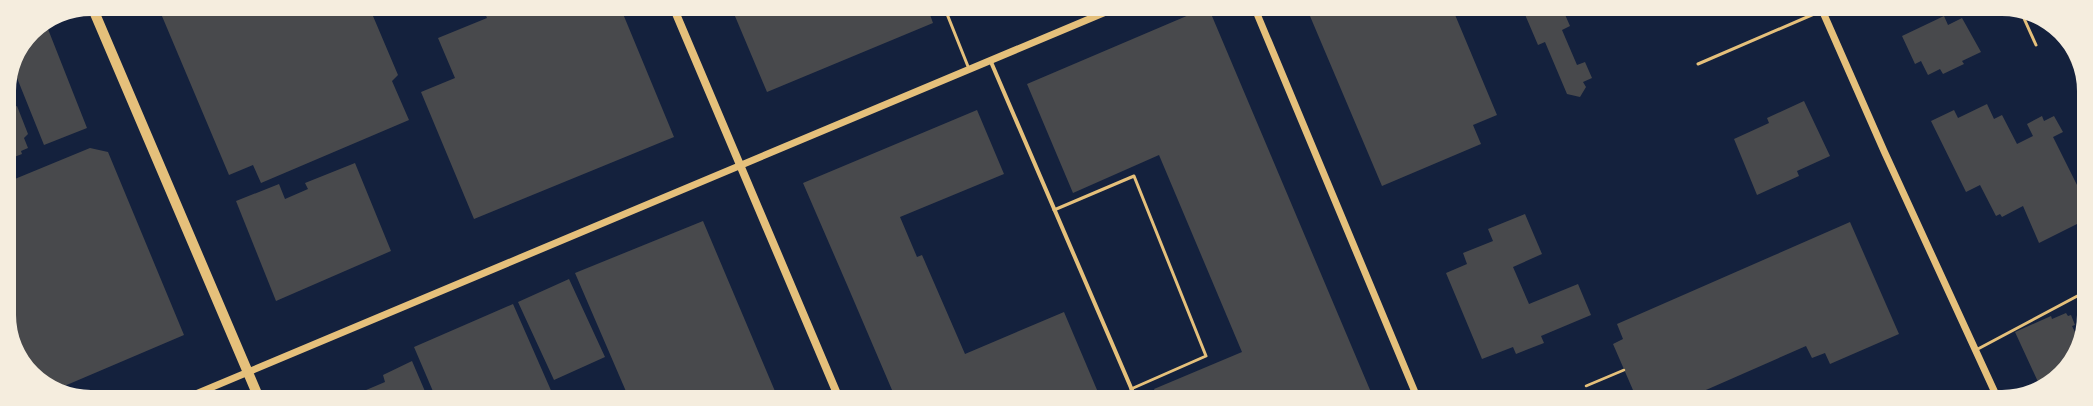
<svg xmlns="http://www.w3.org/2000/svg" width="2093" height="406" font-family="'Open Sans',sans-serif">
  <style>
    .building { fill: #48494c }
    .lines { fill: none; stroke-linecap: round; stroke-linejoin: round }
    .path { stroke: #e5c07b; stroke-width: 2.5 }
    .service { stroke: #e5c07b; stroke-width: 3 }
    .minor { stroke: #e5c07b; stroke-width: 4 }
    .tertiary { stroke: #e5c07b; stroke-width: 7 }
    .secondary { stroke: #e5c07b; stroke-width: 8 }
    .primary { stroke: #e5c07b; stroke-width: 10 }
  </style>
  <rect width="100%" height="100%" fill="#14213d"/>
  <!-- building -->
  <path class="building" d="M159 9H370L398 75 392 81 409 120 261 183 253 165 229 175Z
    M483 9H621L674 137 474 219 421 92 455 78 438 38 487 18Z
    M732 9H928L933 23 767 92Z
    M1203 9H1209L1373 397H1157L1154 389 1242 352 1159 155 1073 193 1027 84Z
    M1307 9 1453 10 1497 115 1473 125 1481 144 1382 186Z
    M1523 10H1554L1555 12 1563 10 1570 26 1562 30 1577 65 1585 62 1592 78 1583 82 1586 87 1580 97 1567 94 1545 42 1538 45Z
    M1904 10H1920L1907 16Z
    M1944 16 1948 25 1962 18 1981 52 1962 61 1964 64 1943 74 1940 69 1928 75 1921 61 1915 64 1902 36Z
    M46 24 87 128 44 145 13 68 15 59 33 33Z
    M2060 35 2082 75V87L2059 36Z
    M1804 101 1830 156 1797 171 1799 176 1757 195 1734 139 1769 123 1767 118Z
    M1987 104 1994 119 2002 115 2017 144 2033 136 2027 124 2042 116 2044 121 2054 116 2063 132 2053 137 2083 197V221L2039 243 2023 206 2002 217 2000 214 1996 216 1980 185 1966 192 1931 121 1954 110 1958 118Z
    M17 106 28 134 24 138 28 148 21 151 22 154 9 159V109Z
    M977 110 1004 174 900 217 917 257 922 255 965 354 1064 312 1100 397H895L848 287 803 183Z
    M90 148 108 152 184 335 62 387 33 373 11 331 10 181Z
    M355 163 391 251 276 301 236 201 279 184 285 199 308 189 305 183Z
    M1525 214 1542 254 1513 267 1529 304 1578 284 1591 315 1541 336 1544 343 1516 354 1513 347 1482 359 1446 273 1467 264 1463 253 1493 241 1488 229Z
    M703 221 777 396H628L575 273Z
    M1850 222 1899 334 1830 364 1825 353 1812 358 1806 346 1690 397H1644L1643 395 1636 397 1613 344 1623 339 1617 324Z
    M569 279 605 357 554 380 518 302Z
    M513 304 553 395 435 396 414 347Z
    M2066 313 2068 316 2071 315 2075 325 2072 326 2078 338H2080L2075 352 2056 377 2039 384 2015 332 2051 316 2052 319Z
    M412 361 427 396H352L385 382 383 375Z"/>
  <g class="lines">
    <!-- path -->
    <path class="path" d="M1586 386 1624 370"/>
    <!-- service -->
    <path class="service" d="M945 9 969 69
      M2022 14 2036 45
      M1698 64 1821 11
      M1054 210 1134 176 1206 356 1131 389
      M1976 350 2083 293"/>
    <!-- minor -->
    <path class="minor" d="M991 62 1135 397"/>
    <!-- tertiary -->
    <path class="tertiary" d="M1255 9 1417 397
      M1822 10 1884 151 1997 397
      M191 396 1113 9"/>
    <!-- secondary -->
    <path class="secondary" d="M674 9 838 396"/>
    <!-- primary -->
    <path class="primary" d="M93 9 258 396"/>
  </g>
  <!-- crop -->
  <path d="M0 0H2093V406H0ZM91 16H2002A75 75 0 0 1 2077 91V315A75 75 0 0 1 2002 390H91A75 75 0 0 1 16 315V91A75 75 0 0 1 91 16Z" fill="#f5edde" fill-rule="evenodd"/>
</svg>
